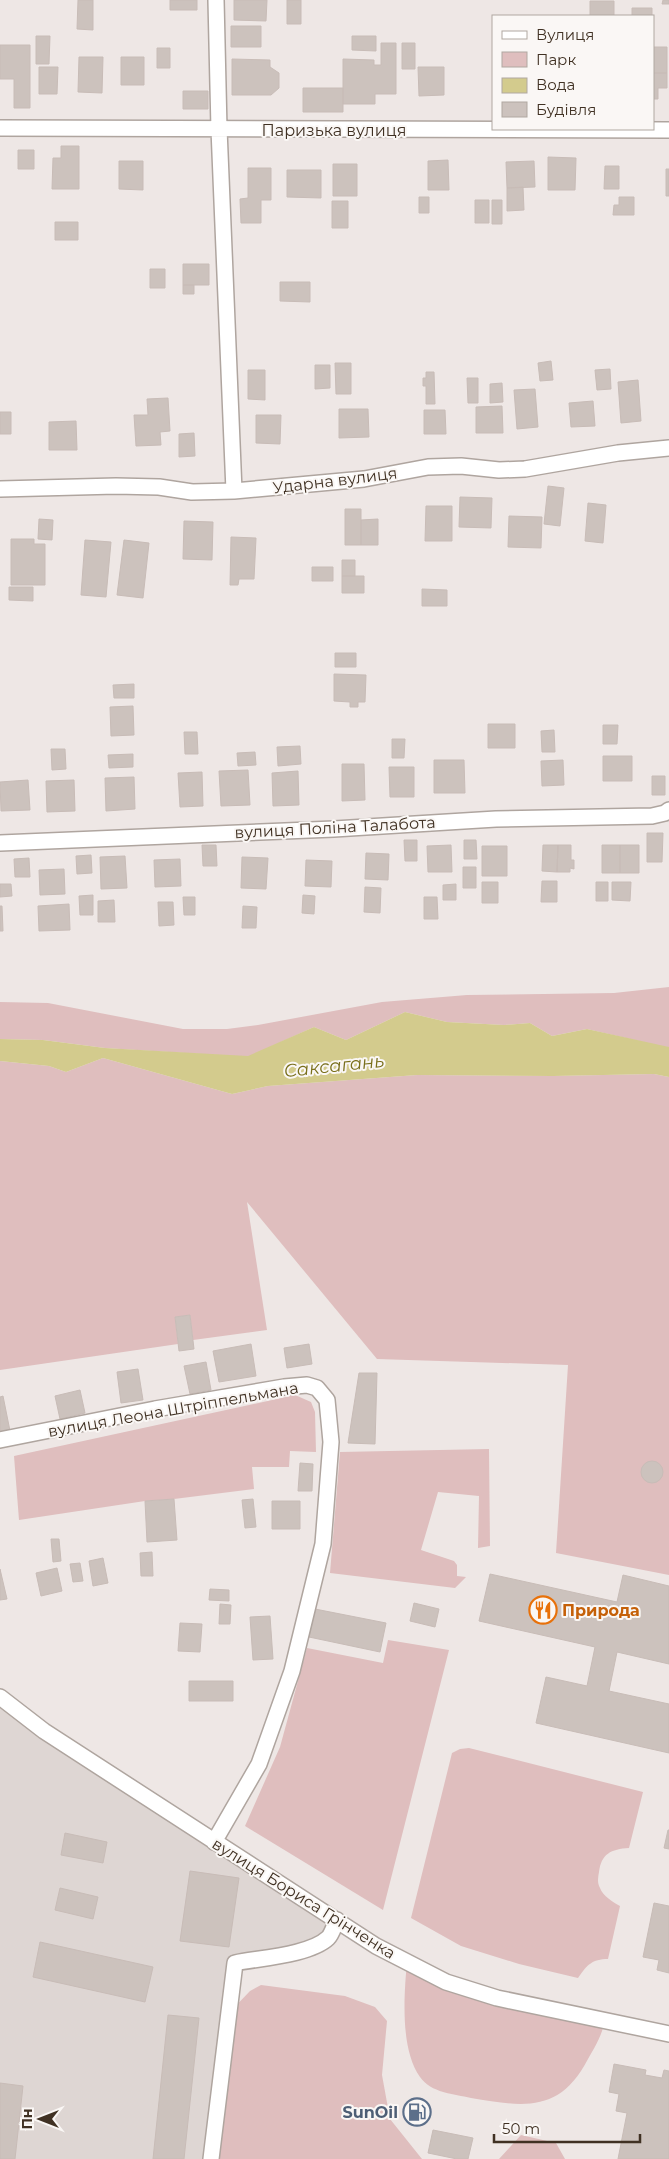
<svg xmlns="http://www.w3.org/2000/svg" width="669" height="2159" font-family="Montserrat,sans-serif">
  <style>
    .built { fill: #ded6d3 }
    .green { fill: #dfbebe }
    .water { fill: #d3cb8d }
    .building { fill: #ccc2bd; stroke: #c8bcb7 }
    .lines { fill: none; stroke-linecap: round; stroke-linejoin: round }
    .minor-casing { stroke: #afa59f; stroke-width: 18 }
    .minor { stroke: #fff; stroke-width: 15 }
    .labels { text-anchor: middle; stroke-width: 4; stroke-linejoin: round; paint-order: stroke }
    .street-label { font-size: 16px; fill: #403123; stroke: #faf7f5 }
    .food-label { font-size: 16px; font-weight: bold; fill: #c56008; stroke: #faf7f5; text-anchor: start }
    .service-label { font-size: 16px; font-weight: bold; fill: #4e5e75; stroke: #faf7f5; text-anchor: end }
    .water-label { font-size: 18px; font-style: italic; fill: #796f1b; stroke: #faf7f5 }
  </style>
  <rect width="100%" height="100%" fill="#eee7e5"/>
  <!-- built -->
  <path class="built" d="M0 1697 337 1920 330 1937 235 1963 211 2159H0Z"/>
  <!-- green -->
  <path class="green" d="M669 987V1048L587 1029 552 1036 530 1023 504 1025 447 1022 405 1012 346 1040 314 1027 248 1057 105 1048 43 1040 0 1039V1002L48 1003 183 1029H227L258 1025 382 1002 467 995 614 993Z
    M103 1058 232 1094 268 1086 417 1075 553 1076 654 1074 669 1077V1575L556 1553 568 1365 377 1359 247 1202 267 1330 193 1340 190 1315 175 1317 178 1344 0 1370V1061L49 1066 66 1072Z
    M295 1395 311 1402 315 1412 316 1452 290 1451 289 1467H252L254 1489 174 1499 145 1501 19 1520 14 1456Z
    M489 1449 490 1546 478 1548 479 1496 438 1492 421 1550 454 1561 457 1565V1576L466 1577 455 1588 330 1573 340 1452Z
    M388 1640 449 1650 383 1910 245 1826 280 1747 307 1648 383 1663Z
    M469 1748 643 1792 629 1848C611 1849 601 1854 599 1872 598 1877 597 1883 600 1888 603 1896 613 1902 620 1906L608 1959C592 1959 587 1965 578 1978L519 1964 461 1946 411 1918 452 1753 460 1749Z
    M407 1962 446 1982 605 2021C601 2037 596 2045 588 2059 560 2113 524 2107 471 2098 454 2094 431 2093 420 2077 400 2049 404 1995 407 1962Z
    M261 1985 345 1996 375 2007 387 2021 382 2075 390 2119 422 2159H211L228 2014 250 1991Z
    M521 2135 556 2143 565 2159H499Z"/>
  <!-- water -->
  <path class="water" d="M405 1012 447 1022 504 1025 530 1023 552 1036 587 1029 669 1047V1077L654 1074 553 1076 417 1075 268 1086 232 1094 103 1058 66 1072 49 1066 0 1061V1039L43 1040 105 1048 248 1056 314 1027 346 1040Z"/>
  <!-- building -->
  <path class="building" d="M78 0H93V30L77 29Z
    M170 0H197V10H170Z
    M234 0H267L266 21 234 20Z
    M287 0H301V24H287Z
    M663 0H669V4H662Z
    M590 1H614V16H590Z
    M632 8H652V16H632Z
    M231 26H261V47H231Z
    M36 36H50L49 64H36Z
    M352 36H376V51L352 50Z
    M381 43H396V94H375V104H343V59L374 60V65H381Z
    M402 43H415V69H402Z
    M0 45H30V108H14V79H0Z
    M653 47H667V73H653Z
    M157 48H170V68H157Z
    M79 57H103L102 93 78 92Z
    M121 57H144V85H121Z
    M232 59 270 60V67L279 73V88L271 95H232Z
    M39 67H58L57 94H39Z
    M418 67H444V95L419 96Z
    M653 73H667V88H658V99H653Z
    M303 88H343V112H303Z
    M183 91H208V109H183Z
    M61 146H79V189H52L53 158H61Z
    M18 150H34V169H18Z
    M548 157 576 158 575 190H548Z
    M448 160 449 190H428V161Z
    M119 161H143V190L119 189Z
    M534 161 535 187 507 188 506 162Z
    M333 164H357V196H333Z
    M605 166H619V189H604Z
    M248 168H271V200H261V223H241L240 199 248 198Z
    M666 169H669V196H666Z
    M287 170H321V198L287 197Z
    M523 187 524 210 507 211V188Z
    M419 197H429V213H419Z
    M619 197H634V215H613L614 205H619Z
    M475 200H489V223H475Z
    M492 200H502V224H492Z
    M332 201H348V228H332Z
    M55 222H78V240H55Z
    M183 264H209V285H183Z
    M150 269H165V288H150Z
    M280 282H310V302L280 301Z
    M183 285H194V294H183Z
    M551 361 553 380 540 381 538 363Z
    M335 363H351V394H336Z
    M315 365H330V388L315 389Z
    M610 369 611 389 597 390 595 370Z
    M248 370H265V400L248 399Z
    M426 372H434L435 404H426V386H423V378H426Z
    M467 378H478V403H468Z
    M638 380 641 421 621 423 618 382Z
    M502 383 503 402 490 403V384Z
    M535 389 538 427 517 429 514 390Z
    M168 398 170 431 160 432 161 445 136 446 134 415H148L147 399Z
    M593 401 595 426 571 427 569 403Z
    M502 406 503 433H476V407Z
    M339 409H368L369 437 339 438Z
    M424 410H445L446 434H424Z
    M0 412H11V434H0Z
    M256 415H281L280 444 256 443Z
    M76 421 77 450H49V422Z
    M194 433 195 456 179 457V434Z
    M548 486 564 488 560 526 544 524Z
    M460 497 492 498 491 528 459 527Z
    M588 503 606 505 603 543 585 541Z
    M426 506H452V541H425Z
    M345 509H361V545H345Z
    M509 516 542 517 541 548 508 547Z
    M39 519 53 520 52 540 38 539Z
    M378 519V545H361V520Z
    M184 521 213 522 212 560 183 559Z
    M231 537 256 538 254 579H239L238 585H230Z
    M11 539H34V544H45V585H11Z
    M85 540 111 542 106 597 81 595Z
    M124 540 149 543 143 598 117 595Z
    M342 560H355V576H342Z
    M312 567H333V581H312Z
    M342 576H364V593H342Z
    M9 587H33V601L9 600Z
    M422 589 447 590V606H422Z
    M335 653H356V667H335Z
    M334 674 366 675 365 702H358V707H350V702L334 701Z
    M134 684V698H114L113 685Z
    M133 706 134 735 111 736 110 707Z
    M488 724H515V748H488Z
    M603 725H618L617 744H603Z
    M554 730 555 752H542L541 731Z
    M184 732H197L198 754H185Z
    M392 739H405L404 758H392Z
    M300 746 301 764 278 766 277 747Z
    M51 749H65L66 769 52 770Z
    M255 752 256 765 238 766 237 753Z
    M133 754V767L109 768 108 755Z
    M603 756H632V781H603Z
    M434 760H464L465 793H434Z
    M563 760 564 785 542 786 541 761Z
    M342 764H364L365 800 342 801Z
    M389 767H414V797H390Z
    M248 770 250 805 221 806 219 771Z
    M298 771 299 805 273 806 272 773Z
    M202 772 203 806 180 807 178 773Z
    M652 776H665V795H652Z
    M134 777 135 809 106 811 105 778Z
    M28 780 30 810 1 811 0 782Z
    M74 780 75 811 47 812 46 781Z
    M647 833H663L662 862H647Z
    M404 840H417V861H405Z
    M464 840H476L477 859H464Z
    M202 845H216L217 866H203Z
    M451 845 452 872H428L427 846Z
    M543 845H558L557 872 542 871Z
    M558 845H571V860H574V869L570 868V872H557Z
    M602 845H620V873H602Z
    M620 845H639V873H620Z
    M482 846H507V876H482Z
    M366 853 389 854 388 880 365 879Z
    M91 855 92 873 77 874 76 856Z
    M125 856 127 888 101 889 100 857Z
    M242 857 268 858 266 889 241 888Z
    M29 858 30 877H15L14 859Z
    M180 859 181 886 155 887 154 860Z
    M306 860 332 861 331 887 305 886Z
    M463 867H476V888H463Z
    M64 869 65 894 40 895 39 870Z
    M542 881H557V902H541Z
    M482 882H498V903H482Z
    M596 882H608V901H596Z
    M612 882H631L630 901 612 900Z
    M0 884H11L12 896 0 897Z
    M456 884V900H443V885Z
    M365 887 381 888 380 913 364 912Z
    M93 895V915H80L79 896Z
    M303 895 315 896 314 914 302 913Z
    M183 897H195V915H184Z
    M424 897H437L438 919H424Z
    M114 900 115 922H98V901Z
    M158 902H173L174 925 159 926Z
    M69 904 70 930 39 931 38 906Z
    M0 906H2L3 931H0Z
    M243 906 257 907 256 928H242Z
    M190 1315 194 1349 179 1351 175 1317Z
    M251 1344 256 1376 219 1382 213 1351Z
    M309 1344 312 1364 287 1368 284 1348Z
    M206 1362 211 1390 190 1394 184 1366Z
    M138 1369 143 1400 121 1403 117 1372Z
    M359 1373H377L375 1444 348 1443Z
    M80 1390 85 1413 60 1419 55 1396Z
    M3 1396 10 1431 0 1433V1397Z
    M641 1472a11 11 0 1 1 22 0a11 11 0 1 1-22 0Z
    M300 1463 313 1464 312 1491H298Z
    M174 1499 177 1540 147 1542 145 1501Z
    M253 1499 256 1527 245 1528 242 1500Z
    M272 1501H300V1529H272Z
    M51 1539H59L61 1561 53 1562Z
    M152 1552 153 1576H141L140 1553Z
    M103 1558 108 1583 93 1586 89 1561Z
    M80 1563 83 1581 73 1582 70 1564Z
    M57 1568 62 1591 41 1596 36 1573Z
    M0 1569 7 1599 0 1600Z
    M490 1574 617 1602 623 1575 669 1586V1664L617 1652 609 1691 669 1704V1753L536 1723 546 1677 587 1686 595 1647 479 1621Z
    M210 1589 229 1590V1601L209 1600Z
    M414 1603 439 1609 435 1627 410 1621Z
    M220 1604 231 1605 230 1624H219Z
    M315 1609 386 1623 380 1652 309 1637Z
    M270 1616 273 1659 253 1660 250 1617Z
    M180 1623 202 1624 200 1652 178 1651Z
    M189 1681H233V1701H189Z
    M668 1830H669V1849L664 1848Z
    M65 1833 107 1842 103 1863 61 1855Z
    M190 1871 239 1878 229 1947 180 1941Z
    M60 1888 98 1897 93 1919 55 1910Z
    M654 1903 669 1906V1973L657 1970 659 1960 643 1957Z
    M40 1942 153 1967 145 2002 33 1977Z
    M168 2015 199 2018 184 2159H153Z
    M614 2064 646 2070 645 2075 662 2078 664 2070 669 2071V2159H618L627 2113 616 2111 619 2094 609 2092Z
    M0 2083 23 2086 15 2159H0Z
    M433 2130 473 2138 468 2159H457L428 2153Z"/>
  <g class="lines">
    <!-- minor casing -->
    <g class="minor-casing">
      <path id="minor" d="M216 0 219 129 234 491
        M0 128 669 130
        M0 489 116 486 159 487 192 492 234 491 364 479 428 467 461 466 499 470 525 469 618 453 669 448
        M0 843 334 829 496 819 652 816 665 813 669 810
        M0 1440 155 1409 284 1387 307 1385 317 1388 327 1400 331 1442 323 1544 292 1671 259 1764 214 1842
        M0 1697 44 1731 376 1946 446 1982 497 1998 669 2034
        M211 2159 235 1963C259 1958 310 1955 328 1938 332 1934 334 1926 337 1920"/>
    </g>
    <!-- minor -->
    <use href="#minor" class="minor"/>
  </g>
  <!-- icons -->
  <defs>
    <g id="restaurant-ring" transform="scale(1.4375)"><circle r="9.5" fill="#faf7f5" stroke="#e8710a" stroke-width="1.5"/><path d="M-5-6h1v4h1v-4h1v4h1v-4h1v5L-1.5 .5V6h-2V.5L-5-1ZM5-6V6H3V1.5H1.5Q1.5-4 5-6Z" fill="#e8710a"/></g>
    <g id="fuel-ring" transform="scale(1.4375)"><circle r="9.5" fill="#faf7f5" stroke="#5c6f8a" stroke-width="1.5"/><path d="M-5.5-6h7V0h2V4h1.3V-2.5L3-4.5l.8-.8L6-3V5H2.5V1h-1V6h-7ZM-4.2-4.7v3.2H.2V-4.7Z" fill="#5c6f8a"/></g>
  </defs>
  <g fill-rule="evenodd">
    <use href="#restaurant-ring" x="543" y="1610"/>
    <use href="#fuel-ring" x="417" y="2112"/>
  </g>
  <g class="labels">
    <!-- street labels -->
    <g class="street-label">
      <text x="334" y="136">Паризька вулиця</text>
      <text transform="translate(335 480) rotate(-7)" y="6">Ударна вулиця</text>
      <text transform="translate(335 827) rotate(-3)" y="6">вулиця Поліна Талабота</text>
      <text transform="translate(173 1409) rotate(-10)" y="6">вулиця Леона Штріппельмана</text>
      <text transform="translate(304 1898) rotate(32)" y="6">вулиця Бориса Грінченка</text>
    </g>
    <!-- food labels -->
    <g class="food-label">
      <text x="562" y="1616">Природа</text>
    </g>
    <!-- service labels -->
    <g class="service-label">
      <text x="398" y="2118">SunOil</text>
    </g>
    <!-- water labels -->
    <g class="water-label">
      <text transform="translate(334 1066) rotate(-6)" y="6">Саксагань</text>
    </g>
  </g>
  <!-- legend -->
  <rect x="492" y="15" width="162" height="115" fill="#faf7f5" stroke="#b0a8a1"/>
  <rect x="502" y="31" width="25" height="8" fill="#ffffff" stroke="#b0a8a1"/>
  <text x="536" y="40" font-size="15" fill="#403123">Вулиця</text>
  <rect x="502" y="52" width="25" height="15" fill="#dfbebe" stroke="#b0a8a1"/>
  <text x="536" y="65" font-size="15" fill="#403123">Парк</text>
  <rect x="502" y="78" width="25" height="15" fill="#d3cb8d" stroke="#b0a8a1"/>
  <text x="536" y="90" font-size="15" fill="#403123">Вода</text>
  <rect x="502" y="102" width="25" height="15" fill="#ccc2bd" stroke="#b0a8a1"/>
  <text x="536" y="115" font-size="15" fill="#403123">Будівля</text>
  <!-- north arrow -->
  <g transform="translate(40 2119) rotate(270)" stroke="#faf7f5" stroke-width="4" paint-order="stroke">
  <path d="M0-4L9 19L0 12L-9 19Z" fill="#403123"/>
  <text y="-8" font-size="14" font-weight="bold" text-anchor="middle" fill="#403123">Пн</text>
  </g>
  <!-- scale -->
  <path d="M494 2134v8h146v-8" fill="none" stroke="#403123" stroke-width="2.5"/>
  <text x="502" y="2134" font-size="15" fill="#403123" stroke="#faf7f5" stroke-width="4" paint-order="stroke">50 m</text>
</svg>
